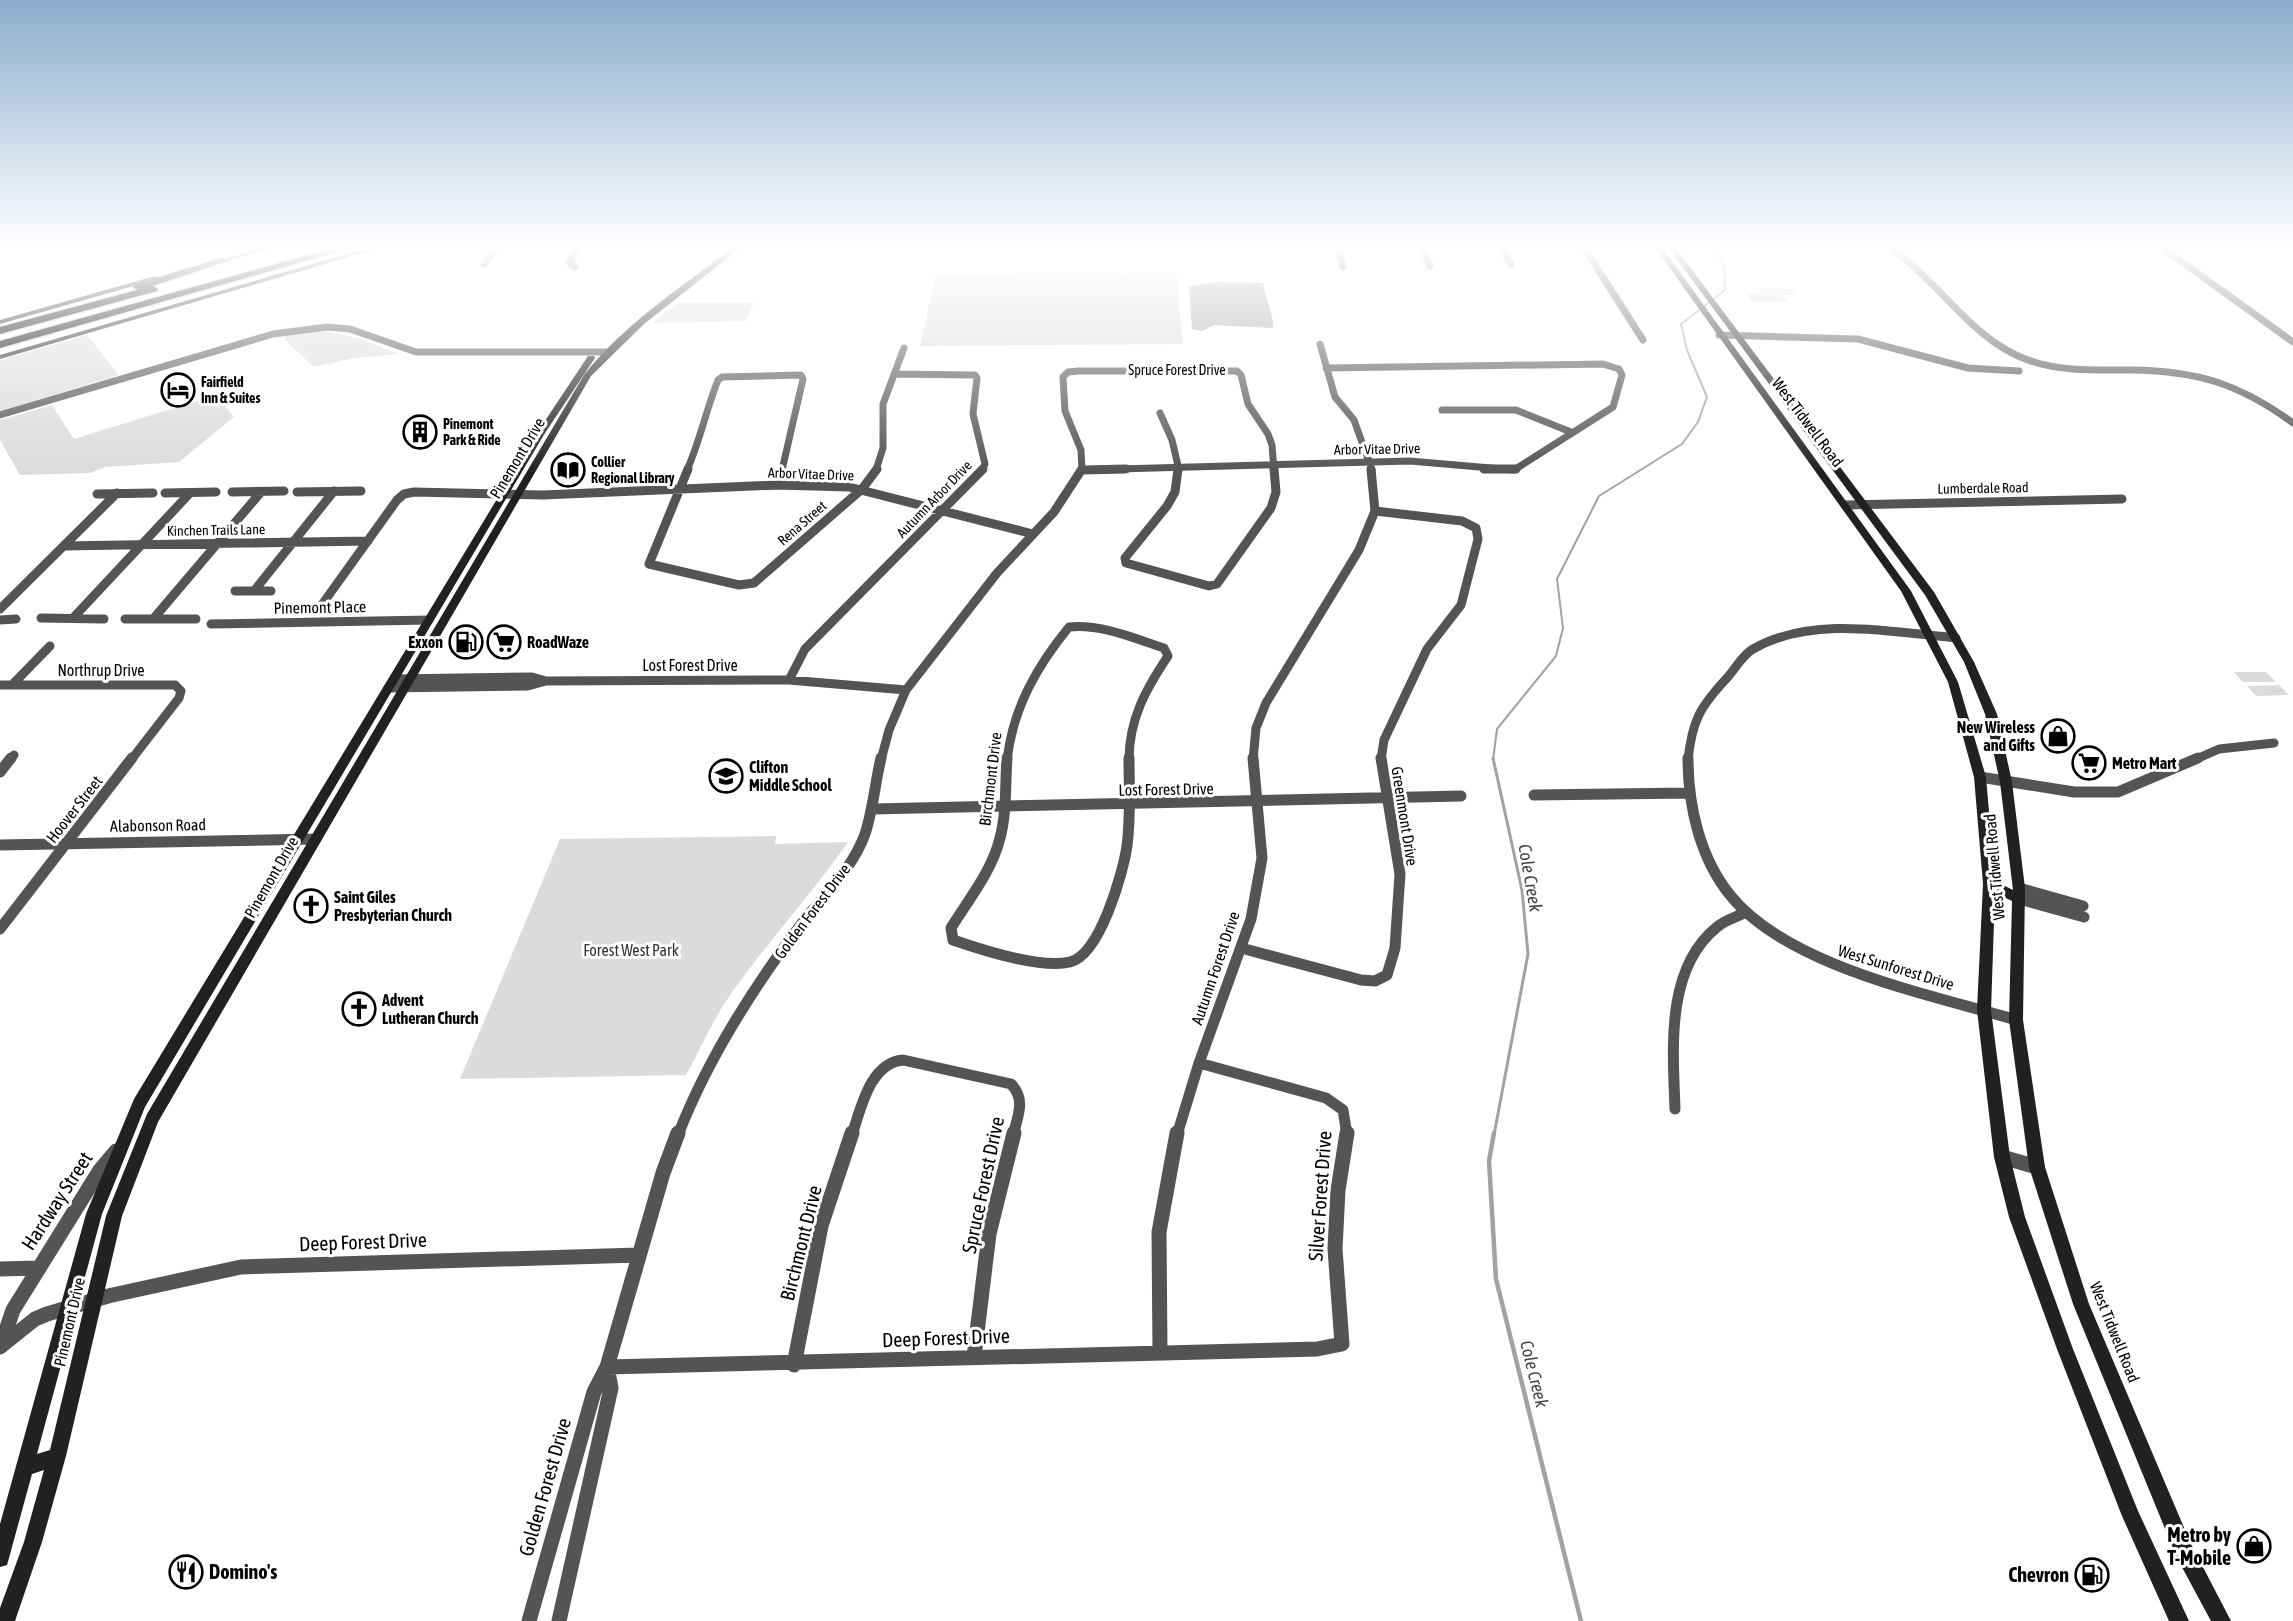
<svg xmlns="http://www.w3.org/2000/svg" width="2293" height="1621" font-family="'Asap Condensed',sans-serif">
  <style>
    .green { fill: #dbdbdb }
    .water { fill: #a2a2a2 }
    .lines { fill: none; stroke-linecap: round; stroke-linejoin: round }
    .stream-far2 { stroke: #a2a2a2; stroke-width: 2 }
    .stream-far1 { stroke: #a2a2a2; stroke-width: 3 }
    .stream { stroke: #a2a2a2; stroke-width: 4.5 }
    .motorway-casing { stroke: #dbdbdb; stroke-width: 3 }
    .minor-far3 { stroke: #545454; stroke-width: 7 }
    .minor-far2 { stroke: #545454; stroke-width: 9 }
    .minor-far1 { stroke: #545454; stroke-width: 11 }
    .minor { stroke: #545454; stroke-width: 15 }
    .secondary { fill: #212121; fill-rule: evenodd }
    .motorway { fill: #000; fill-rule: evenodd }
    .labels { text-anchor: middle; stroke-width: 6; stroke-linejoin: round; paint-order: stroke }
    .far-street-label { font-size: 14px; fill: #000; stroke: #fff }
    .far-poi-label { font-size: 14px; font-weight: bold; fill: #000; stroke: #fff; text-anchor: start }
    .street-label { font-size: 16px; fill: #000; stroke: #fff }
    .poi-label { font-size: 16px; font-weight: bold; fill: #000; stroke: #fff; text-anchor: start }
    .park-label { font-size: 16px; fill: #323232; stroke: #fff }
    .water-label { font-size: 18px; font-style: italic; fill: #434343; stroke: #fff }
    .near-street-label { font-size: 20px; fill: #000; stroke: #fff }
    .near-poi-label { font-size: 20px; font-weight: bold; fill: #000; stroke: #fff; text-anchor: end }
  </style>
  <rect width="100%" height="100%" fill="#fff"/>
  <!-- green -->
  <path class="green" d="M1176 272 1183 344 920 346 936 274Z
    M1757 288 1792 289 1796 295H1783L1787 302 1751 301 1747 294H1761Z
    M679 303H754L745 321 652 323Z
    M323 331 362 339 398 354 355 358 314 367 286 341 285 336Z
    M87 335 119 375 0 411V360Z
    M216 395 234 417 179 462 105 467 90 473 20 475 0 440V420L52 405 74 439Z
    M2234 672H2266L2276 682H2243Z
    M2279 685 2289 695 2256 696 2247 686Z
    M776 836 775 844 848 842C812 894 769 940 733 991 714 1017 701 1048 686 1075L460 1079 560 839Z"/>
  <!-- water -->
  <path class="water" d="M1217 282 1263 283C1265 297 1274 316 1273 328L1214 325 1202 331 1192 329 1189 287Z"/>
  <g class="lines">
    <!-- stream-far2 -->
    <path class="stream-far2" d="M1493 760 1497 729 1556 656 1563 628 1557 579 1599 496 1682 444 1698 422 1707 397 1687 350 1681 324 1725 290 1724 266 1711 246"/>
    <!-- stream-far1 -->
    <path class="stream-far1" d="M1493 758 1522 890 1528 954 1494 1135"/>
    <!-- stream -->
    <path class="stream" d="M1494 1133 1489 1161 1496 1279 1581 1621"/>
    <!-- motorway casing -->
    <g class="motorway-casing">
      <path id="motorway" d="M340 246H358L0 348V341Z
        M221 258 230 260 153 286 158 289 157 291 0 334V327L137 290 133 287 134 285Z"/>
    </g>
    <!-- minor-far3 -->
    <path class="minor-far3" d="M1338 246 1343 267
      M1421 246 1430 266
      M1501 246 1511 265
      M1583 246 1643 340
      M1887 246C1938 278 1969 339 2028 360 2061 372 2098 370 2132 370 2198 371 2240 384 2293 423
      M2160 246 2293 342
      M484 264 498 246
      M575 267 569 262 580 246
      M1719 335 1858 339 1968 368 2019 371
      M1320 344 1335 397 1354 420 1372 470
      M894 374 975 375 977 378 973 414 985 464 982 470
      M1442 410H1516L1571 432
      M1160 413 1172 440 1179 470
      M0 415 273 334 327 327 350 329 416 352H607
      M687 470C700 441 706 410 718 380L722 377 801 375 803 379 782 470
      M876 470 883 448V404L904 348
      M1082 470 1410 461 1514 470 1613 407 1622 375 1619 369 1603 364 1326 368
      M1082 470 1081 450 1065 411 1063 377 1068 372 1078 371H1237L1241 375 1248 404 1268 434 1272 445 1274 470"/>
    <!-- minor-far2 -->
    <path class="minor-far2" d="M688 469 649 564 739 585 754 583 862 489 877 469
      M1178 469 1175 492 1167 506 1125 558 1126 563 1209 586 1217 584 1271 508 1276 492 1274 469
      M1484 469H1516
      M1082 470 1126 469
      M777 485 782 469
      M232 492 284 491
      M297 492 361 491
      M165 493 216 492
      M97 494 153 493
      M1845 505 2122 499
      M1375 511 1462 521 1476 528 1478 539 1461 605 1427 649 1384 740 1381 760
      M64 546 368 541
      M235 591H271
      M254 591 334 491
      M321 606 397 500 404 494 414 492 543 495 777 485 849 487 1033 534
      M0 609 117 493
      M41 618 104 619
      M73 618 190 493
      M154 618 261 492
      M125 619H196
      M0 620 16 619
      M211 624 429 620
      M394 679 532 677 546 681
      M789 680 805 649 983 469
      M0 685H175L181 691 179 698 131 760
      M12 685 50 646
      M388 688 528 686 546 681 789 680 906 690
      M10 760 14 755
      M881 760 889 730 906 690 997 573 1054 512 1082 469
      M1007 760C1013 708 1037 666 1069 627 1102 624 1133 638 1164 648L1168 656C1146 689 1129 719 1129 760
      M1253 760 1256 728 1266 703 1359 550 1375 511 1371 469
      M1688 760C1692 721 1700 707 1726 679 1735 670 1741 656 1753 649 1812 615 1892 632 1956 638
      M2194 760 2219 749 2274 743"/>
    <!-- minor-far1 -->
    <path class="minor-far1" d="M1007 758C1005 784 1007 812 1000 838 992 871 969 899 951 928L953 940C982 950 1040 969 1070 962 1100 955 1123 873 1127 846 1131 816 1129 787 1129 758
      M1688 758C1688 806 1700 858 1730 895 1788 967 1930 994 2016 1020
      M0 772 11 758
      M1980 777 2074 792H2118L2198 758
      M1534 795 1688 793
      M872 809 1461 796
      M0 845 316 839
      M2019 888 2083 906
      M2019 899 2084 917
      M0 929 132 758
      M1241 948 1361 980 1375 981 1387 975 1395 948 1400 874 1381 758
      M1199 1063 1326 1098 1343 1110 1347 1135
      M1675 1109C1673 1049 1665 969 1717 927 1725 920 1737 917 1746 912
      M678 1135C708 1058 752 989 802 923 824 895 853 868 865 834 873 810 875 783 881 758
      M852 1135C861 1108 870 1063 903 1060L1011 1084C1026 1099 1018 1116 1013 1135
      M1177 1135 1199 1063 1251 919 1262 858 1253 758"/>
    <!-- minor -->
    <path class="minor" d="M2002 1157 2037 1167
      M0 1269 38 1268
      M1 1345 13 1310 100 1170 116 1151
      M0 1347 35 1319 47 1314 108 1296 241 1267 638 1255
      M1160 1352 1159 1232 1177 1133
      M974 1357 989 1234 1014 1133
      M794 1365 821 1226 852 1133
      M607 1367 1317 1349 1342 1344 1335 1249 1338 1190 1347 1133
      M529 1621 594 1392 607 1367 663 1173 678 1133
      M559 1621 611 1388 607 1367"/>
    <!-- secondary -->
    <path class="secondary" d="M266 246H278L215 265 209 264Z
      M374 246H386L0 359V355Z
      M735 246H743L644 324 591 376 158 1122 122 1216 66 1456 42 1542 15 1621H0V1608L24 1542 44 1470 32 1474 9 1558 7 1565 0 1567V1524L86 1214 134 1099 537 433 588 356H594L595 358 545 433 145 1107 102 1214 37 1454 50 1450 106 1216 147 1114 584 375C625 323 683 286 735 246Z
      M1654 246H1661L1911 591 1958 682 1986 777 1995 881 2013 890 2000 782 1985 714 1964 662 1925 595 1667 246H1674L1934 592 1974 662 1997 714 2012 782 2025 888 2023 1020 2045 1167 2089 1304 2191 1544 2231 1621H2211L2177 1558 2073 1304 2029 1167 2009 1020 2012 901 1995 893 1991 1010 2010 1157 2025 1217 2073 1349 2138 1511 2189 1621H2169L2122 1516 2057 1349 2009 1217 1994 1157 1977 1010 1983 884 1974 777 1948 682 1901 591Z
      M155 276 162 278 0 324V320Z"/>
    <!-- motorway -->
    <use href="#motorway" class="motorway"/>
  </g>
  <!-- sky -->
  <linearGradient id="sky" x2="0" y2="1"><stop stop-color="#8cadcc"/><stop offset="0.52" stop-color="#fff"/><stop offset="1" stop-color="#fff" stop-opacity="0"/></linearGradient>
  <rect width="2293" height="473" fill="url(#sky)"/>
  <!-- icons -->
  <defs>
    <g id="hotel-ring" transform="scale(1.725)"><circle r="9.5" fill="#fff" stroke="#000" stroke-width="1.5"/><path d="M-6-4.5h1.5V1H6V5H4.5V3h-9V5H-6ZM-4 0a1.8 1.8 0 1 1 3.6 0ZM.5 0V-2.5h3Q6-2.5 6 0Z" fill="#000"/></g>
    <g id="building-ring" transform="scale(1.725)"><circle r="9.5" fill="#fff" stroke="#000" stroke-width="1.5"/><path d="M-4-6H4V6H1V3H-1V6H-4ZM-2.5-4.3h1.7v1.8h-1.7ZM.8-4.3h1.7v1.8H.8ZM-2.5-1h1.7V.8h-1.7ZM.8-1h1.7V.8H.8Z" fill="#000"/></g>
    <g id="library-ring" transform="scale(1.725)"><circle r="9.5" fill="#fff" stroke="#000" stroke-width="1.5"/><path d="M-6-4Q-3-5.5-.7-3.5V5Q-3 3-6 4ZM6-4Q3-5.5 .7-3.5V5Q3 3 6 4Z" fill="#000"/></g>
    <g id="fuel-ring" transform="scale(1.725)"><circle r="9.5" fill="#fff" stroke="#000" stroke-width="1.5"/><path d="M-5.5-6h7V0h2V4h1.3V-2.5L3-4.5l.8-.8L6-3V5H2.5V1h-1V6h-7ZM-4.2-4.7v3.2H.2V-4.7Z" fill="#000"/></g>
    <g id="supermarket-ring" transform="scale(1.725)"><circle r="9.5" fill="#fff" stroke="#000" stroke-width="1.5"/><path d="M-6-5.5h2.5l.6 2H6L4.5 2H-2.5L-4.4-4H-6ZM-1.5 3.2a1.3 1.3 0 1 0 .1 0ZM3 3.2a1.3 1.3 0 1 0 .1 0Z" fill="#000"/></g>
    <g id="shop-ring" transform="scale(1.725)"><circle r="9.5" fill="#fff" stroke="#000" stroke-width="1.5"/><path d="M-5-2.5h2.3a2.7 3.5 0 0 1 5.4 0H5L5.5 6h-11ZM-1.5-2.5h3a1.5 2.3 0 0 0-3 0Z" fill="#000"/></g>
    <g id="school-ring" transform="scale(1.725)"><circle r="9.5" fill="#fff" stroke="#000" stroke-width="1.5"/><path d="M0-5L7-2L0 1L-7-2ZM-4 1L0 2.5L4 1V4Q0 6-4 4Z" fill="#000"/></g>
    <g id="church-ring" transform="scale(1.725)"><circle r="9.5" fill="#fff" stroke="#000" stroke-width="1.5"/><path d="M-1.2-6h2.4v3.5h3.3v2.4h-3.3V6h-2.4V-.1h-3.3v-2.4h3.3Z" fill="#000"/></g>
    <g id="restaurant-ring" transform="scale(1.725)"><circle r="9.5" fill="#fff" stroke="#000" stroke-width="1.5"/><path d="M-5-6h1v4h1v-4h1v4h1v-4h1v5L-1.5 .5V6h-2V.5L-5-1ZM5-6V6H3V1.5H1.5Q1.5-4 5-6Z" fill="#000"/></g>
  </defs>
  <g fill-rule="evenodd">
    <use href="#hotel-ring" x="178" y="390"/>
    <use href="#building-ring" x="420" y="432"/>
    <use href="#library-ring" x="568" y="470"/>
    <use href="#fuel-ring" x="466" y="642"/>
    <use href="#supermarket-ring" x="504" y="642"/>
    <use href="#shop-ring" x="2058" y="736"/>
    <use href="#supermarket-ring" x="2089" y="763"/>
    <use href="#school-ring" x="726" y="776"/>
    <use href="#church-ring" x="311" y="906"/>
    <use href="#church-ring" x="359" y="1009"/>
    <use href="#shop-ring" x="2254" y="1546"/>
    <use href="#restaurant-ring" x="186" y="1572"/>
    <use href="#fuel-ring" x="2092" y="1575"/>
  </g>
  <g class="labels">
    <!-- far-street labels -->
    <g class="far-street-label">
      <text x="1177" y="375">Spruce Forest Drive</text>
      <text transform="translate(1377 449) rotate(-1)" y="5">Arbor Vitae Drive</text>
      <text transform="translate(811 474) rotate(2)" y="5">Arbor Vitae Drive</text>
      <text transform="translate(1983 488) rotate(-1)" y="5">Lumberdale Road</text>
      <text transform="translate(934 499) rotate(-46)" y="5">Autumn Arbor Drive</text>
      <text transform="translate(802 523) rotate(-41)" y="5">Rena Street</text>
      <text transform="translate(216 530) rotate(-1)" y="5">Kinchen Trails Lane</text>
    </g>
    <!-- far-poi labels -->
    <g class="far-poi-label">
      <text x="201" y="387">Fairfield<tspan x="201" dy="16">Inn &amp; Suites</tspan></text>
      <text x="443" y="429">Pinemont<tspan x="443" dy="16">Park &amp; Ride</tspan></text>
      <text x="591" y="467">Collier<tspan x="591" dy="16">Regional Library</tspan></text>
    </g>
    <!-- street labels -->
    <g class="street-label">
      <text transform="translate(1808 422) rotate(53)" y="6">West Tidwell Road</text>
      <text transform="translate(517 458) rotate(-59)" y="6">Pinemont Drive</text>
      <text transform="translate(320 607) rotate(-1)" y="6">Pinemont Place</text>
      <text x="690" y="671">Lost Forest Drive</text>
      <text x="101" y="676">Northrup Drive</text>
      <text transform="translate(990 779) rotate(-83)" y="6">Birchmont Drive</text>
      <text transform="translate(1166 789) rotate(-1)" y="6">Lost Forest Drive</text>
      <text transform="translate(74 809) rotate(-52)" y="6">Hoover Street</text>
      <text transform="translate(1405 816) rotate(81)" y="6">Greenmont Drive</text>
      <text transform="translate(158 825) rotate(-1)" y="6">Alabonson Road</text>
      <text transform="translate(1994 867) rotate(-95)" y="6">West Tidwell Road</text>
      <text transform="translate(271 877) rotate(-60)" y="6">Pinemont Drive</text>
      <text transform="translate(812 911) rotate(-53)" y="6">Golden Forest Drive</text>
      <text transform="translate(1896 967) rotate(17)" y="6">West Sunforest Drive</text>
      <text transform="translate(1215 968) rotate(-71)" y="6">Autumn Forest Drive</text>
      <text transform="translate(69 1322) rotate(-77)" y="6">Pinemont Drive</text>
      <text transform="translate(2115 1332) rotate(68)" y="6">West Tidwell Road</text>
    </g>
    <!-- poi labels -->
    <g class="poi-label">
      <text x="443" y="648" text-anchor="end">Exxon</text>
      <text x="527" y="648">RoadWaze</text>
      <text x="2035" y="733" text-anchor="end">New Wireless<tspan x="2035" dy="18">and Gifts</tspan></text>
      <text x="2112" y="769">Metro Mart</text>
      <text x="749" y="773">Clifton<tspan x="749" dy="18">Middle School</tspan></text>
      <text x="334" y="903">Saint Giles<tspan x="334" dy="18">Presbyterian Church</tspan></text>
      <text x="382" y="1006">Advent<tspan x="382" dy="18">Lutheran Church</tspan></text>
    </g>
    <!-- park labels -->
    <g class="park-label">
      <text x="631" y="956">Forest West Park</text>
    </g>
    <!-- water labels -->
    <g class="water-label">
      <text transform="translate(1530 878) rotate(80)" y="6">Cole Creek</text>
      <text transform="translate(1534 1374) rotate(76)" y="6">Cole Creek</text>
    </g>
    <!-- near-street labels -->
    <g class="near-street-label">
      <text transform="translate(983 1185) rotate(-78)" y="7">Spruce Forest Drive</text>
      <text transform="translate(1320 1196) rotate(-86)" y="7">Silver Forest Drive</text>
      <text transform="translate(57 1201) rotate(-57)" y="7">Hardway Street</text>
      <text transform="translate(363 1242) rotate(-2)" y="7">Deep Forest Drive</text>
      <text transform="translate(801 1243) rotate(-76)" y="7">Birchmont Drive</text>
      <text transform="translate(946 1338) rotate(-2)" y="7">Deep Forest Drive</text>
      <text transform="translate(545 1487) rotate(-74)" y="7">Golden Forest Drive</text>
    </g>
    <!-- near-poi labels -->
    <g class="near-poi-label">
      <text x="2231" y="1542">Metro by<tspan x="2231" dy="23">T-Mobile</tspan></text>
      <text x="209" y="1579" text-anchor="start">Domino's</text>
      <text x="2069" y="1582">Chevron</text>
    </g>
  </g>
</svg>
